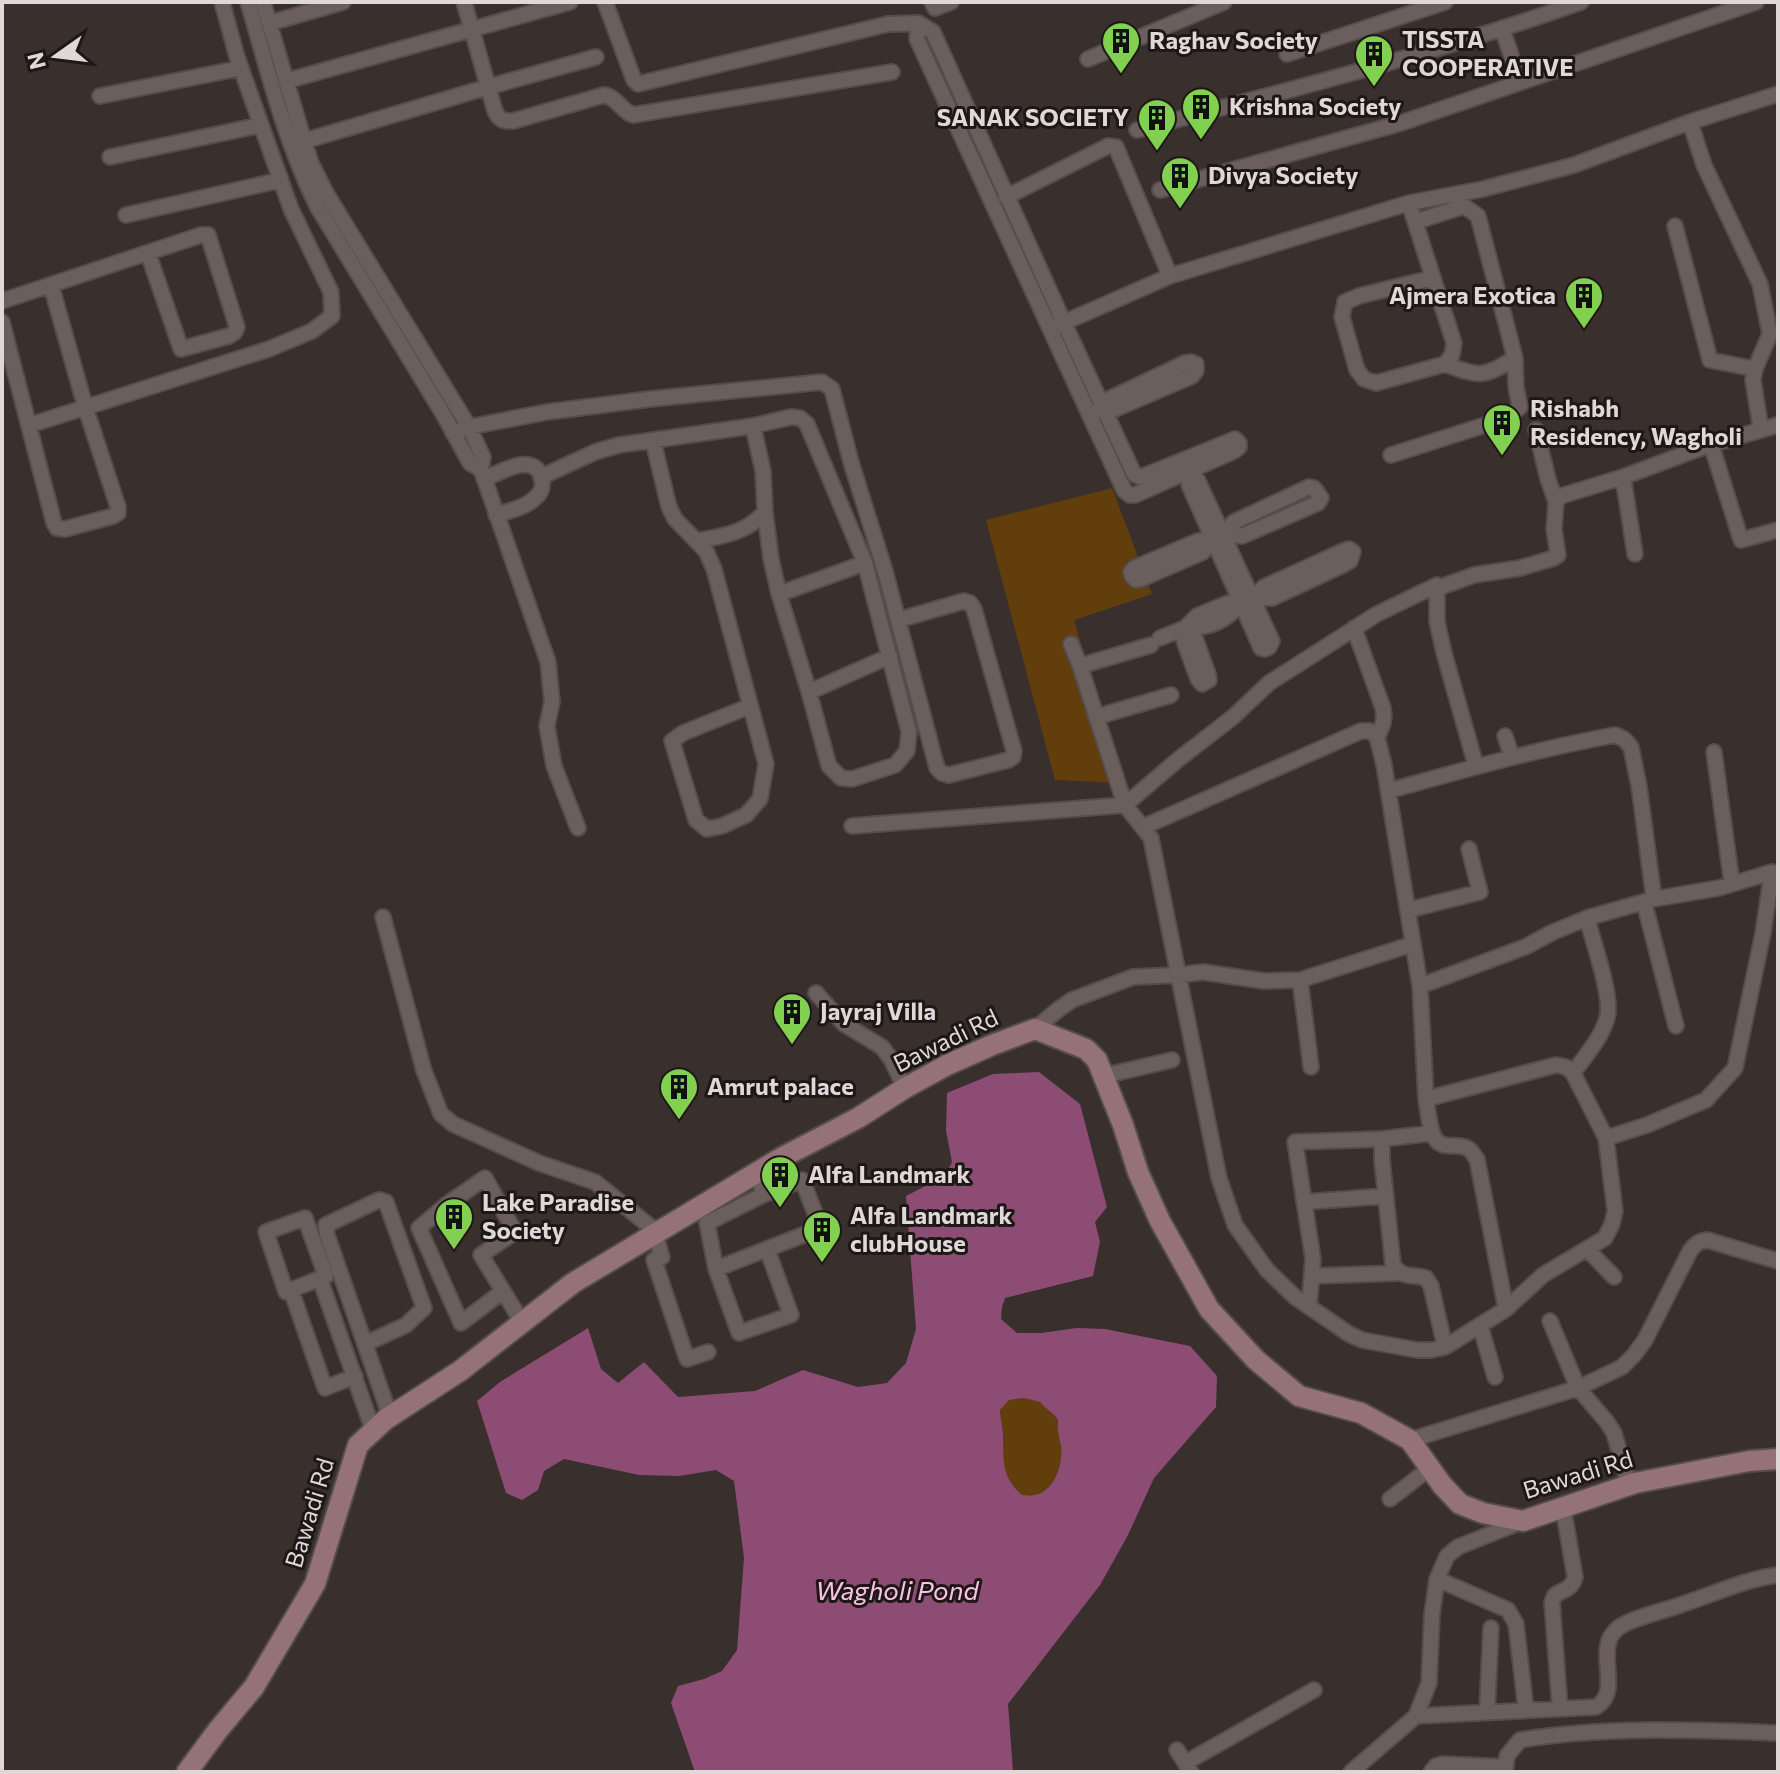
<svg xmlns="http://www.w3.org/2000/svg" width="1780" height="1774" font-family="Commissioner,sans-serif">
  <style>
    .green { fill: #613e0c }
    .water { fill: #8d4c73; fill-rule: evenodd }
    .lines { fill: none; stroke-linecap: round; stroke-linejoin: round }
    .street-casing { stroke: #554d4c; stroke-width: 18 }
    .secondary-casing { stroke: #554d4c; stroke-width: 24 }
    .street { stroke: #6b5f5e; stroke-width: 14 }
    .secondary { stroke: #947277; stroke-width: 20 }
    .labels { text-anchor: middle; stroke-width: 6; stroke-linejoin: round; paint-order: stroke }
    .poi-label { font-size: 24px; font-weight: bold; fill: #dfd8d7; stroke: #1d1817; text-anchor: start }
    .street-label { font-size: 24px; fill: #dfd8d7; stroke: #1d1817 }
    .water-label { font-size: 26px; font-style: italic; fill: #fcc1e2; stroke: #1d1817 }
  </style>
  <rect width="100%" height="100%" fill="#392f2d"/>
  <!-- green -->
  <path class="green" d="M1112 488 1152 594 1074 620 1122 783 1055 780 986 520Z
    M1024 1398 1040 1402C1046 1410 1053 1412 1058 1420 1057 1430 1059 1436 1061 1446 1063 1464 1055 1491 1035 1495 1031 1496 1026 1495 1022 1495 1000 1475 1004 1463 1003 1436 1003 1427 1000 1419 1000 1410L1009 1400Z"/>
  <!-- water -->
  <path class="water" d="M1039 1072 1080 1104 1107 1207 1095 1222 1100 1242 1093 1276 1005 1298 1002 1307 1001 1319 1017 1333H1041L1077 1328 1105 1329 1190 1346 1217 1376 1216 1407 1154 1478 1128 1535 1100 1585 1008 1704 1013 1772H695L671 1703 678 1686 704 1679 722 1671 737 1650 744 1558 734 1481 716 1470 679 1476 639 1475 564 1459 544 1471 538 1490 522 1500 506 1493 477 1401 500 1382 588 1328 601 1369 618 1383 644 1362 678 1397 755 1391 803 1370 858 1387 887 1383 906 1363 916 1329 906 1196 945 1176 952 1162 946 1131 947 1093 993 1074ZM1024 1398 1040 1402C1046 1410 1053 1412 1058 1420 1057 1430 1059 1436 1061 1446 1063 1464 1055 1491 1035 1495 1031 1496 1026 1495 1022 1495 1001 1476 1004 1462 1003 1436 1003 1427 1000 1419 1000 1410L1009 1400Z"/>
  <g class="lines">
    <!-- street casing -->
    <g class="street-casing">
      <path id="street" d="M248 2C268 71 285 141 317 206L442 412 470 463 481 469
        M263 2 304 141 311 163 326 193 469 427 483 457 481 469 548 662 552 702 547 726 554 766 578 828
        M464 2 495 111C499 120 503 121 513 121L604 95C617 97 621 111 633 115L892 72
        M605 2 634 80 638 84 888 24 918 23
        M932 2 935 8 951 2
        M270 23 343 2
        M918 23 933 32 1064 323 1134 474 1140 477 1146 475 1235 439 1239 443V447L1234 451 1135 495H1130L1124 490 917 39Z
        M1502 28 1520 82
        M1287 54 1445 2
        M1088 59 1224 2
        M286 81 570 2
        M100 96 241 68
        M1690 122 1704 165 1760 284 1770 334 1755 369 1753 380 1761 430
        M1137 130C1286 91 1437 53 1581 2
        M304 141 488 87 596 57
        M110 157 261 125
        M1160 190 1401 123 1756 2
        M1006 197 1108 146 1116 147 1170 276
        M1409 203 1454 343 1452 355 1445 364 1376 383 1364 379 1357 370 1342 317 1345 302 1359 296 1432 278
        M126 215 281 180
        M1415 222 1464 206 1478 216 1515 358C1483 378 1480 377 1445 364
        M1675 226 1710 360 1755 369
        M2 301 201 235H208L237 327 235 332 229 336 181 349 148 253
        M2 322 54 523 57 528 65 529 113 516 118 513V507L85 406 51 285
        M1056 326 1170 276 1409 203 1483 189 1574 165 1690 122 1778 94
        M1096 411 1103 407 1107 400 1185 363 1191 362 1196 364V371L1192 376 1115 409 1103 407
        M30 425 269 349 312 331 332 316 331 292 291 209 237 57 222 2
        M1536 430 1548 479 1556 502
        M453 433 469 427 547 412 650 399 822 382 832 389 851 462 885 571 937 768 942 773 949 775 1008 760 1013 757 1014 751 974 609 970 603 964 601 898 620
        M653 441 669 507 675 519 706 551 714 569 766 764 760 799 746 815 722 826 707 829 696 820 672 741 683 733 750 706
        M1711 444 1741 540 1778 530
        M1391 455 1507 418 1520 407 1516 387 1515 358
        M1185 465 1189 472 1197 479 1272 641 1269 647 1265 649 1261 648 1189 485V472
        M541 477 595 452 619 445 753 426 791 417 800 418 807 424 865 563 909 732 907 751 895 765 852 779 841 778 829 766 809 692 779 594 771 559 765 512 763 471 753 426
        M1623 477 1635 554
        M484 479C501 472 536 450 542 480 543 487 541 493 536 497 527 507 509 511 496 515
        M1213 539 1203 552 1141 579 1136 580 1132 576 1131 572 1134 568 1198 541 1213 539 1223 534 1234 522 1309 487 1314 488 1321 498 1318 503 1242 536 1223 534
        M696 541C724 536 746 533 765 512
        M1438 588 1474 575 1520 568 1554 558 1558 555 1554 529 1556 502 1561 496 1623 477 1706 446 1778 425
        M779 594 865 563
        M1241 603C1226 622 1209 628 1185 628L1197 616 1228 603H1241L1253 598H1272L1343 565 1350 561 1353 552 1349 549 1341 552 1264 587 1253 598
        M1185 628 1195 638 1208 674 1209 680 1202 684 1198 679 1184 641Z
        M1354 628 1383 708C1385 720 1383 726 1377 737
        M1160 638 1185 628
        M1071 644 1080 666 1125 805 1151 838 1219 1178 1235 1225 1267 1270 1295 1297 1349 1334 1362 1340 1417 1350H1431L1445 1347 1506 1309 1543 1275 1605 1238 1612 1224 1615 1211 1606 1138 1647 1125 1706 1100 1735 1068 1763 933 1772 872 1719 888 1654 899 1587 918 1551 933 1525 947 1420 986
        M1080 666 1151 645
        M809 692 890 656
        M1096 717 1171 695
        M1505 736 1512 757
        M1714 752 1732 884
        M1388 791C1463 770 1538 749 1615 735L1624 739 1631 747 1639 786 1654 899
        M852 826 1125 805 1180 758 1233 717 1269 683 1377 614 1437 585V621L1444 653 1476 766
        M1143 827 1361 731H1370L1377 737 1384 765 1420 986 1426 1099 1556 1065 1566 1067 1573 1073 1606 1138
        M1644 902 1676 1026
        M1408 910 1480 892 1469 849
        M383 917 424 1071 441 1114 453 1124 539 1163 595 1182 657 1232
        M1300 980 1311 1067
        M816 993 844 1024 882 1047 891 1059 905 1088
        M1035 1029 1059 1009 1072 1000 1133 977 1178 975 1203 972 1264 981 1300 980 1413 944
        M1573 1073C1585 1056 1601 1039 1607 1018 1613 997 1593 942 1587 918
        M1103 1076 1172 1060
        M1426 1099C1428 1111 1429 1127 1434 1137 1442 1152 1458 1141 1469 1149 1471 1150 1475 1157 1477 1159L1506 1309
        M1382 1139 1432 1133
        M755 1173 765 1194 707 1223 716 1269 739 1333 791 1315 767 1249 821 1228 802 1180 765 1194
        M1304 1202 1386 1196
        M655 1234 662 1257 654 1260 687 1359 708 1352
        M1587 1249 1614 1277
        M716 1269 767 1249
        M1312 1276 1399 1273
        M320 1279 373 1430
        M291 1290 326 1276 305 1218 266 1232 286 1292 291 1290 325 1388 355 1376
        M502 1292 461 1323 419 1228 446 1205 485 1178 515 1232 481 1255 522 1322
        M1309 1307 1313 1259 1295 1142 1382 1139V1160L1393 1265C1404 1280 1411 1273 1426 1278L1431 1286 1445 1347
        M1550 1321 1578 1388 1607 1422 1614 1433 1629 1485
        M1480 1325 1495 1377
        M365 1344 406 1325 424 1308 386 1202 379 1200 326 1225 327 1235 390 1416
        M1410 1440 1578 1388 1622 1367 1634 1355 1645 1340 1690 1251C1695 1244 1699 1241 1707 1240L1778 1261
        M1390 1499 1430 1468
        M1437 1579 1508 1610 1516 1624 1526 1710
        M1560 1709 1552 1602 1555 1595C1565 1589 1572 1589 1575 1577L1563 1507
        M1487 1712 1491 1628
        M1416 1716 1596 1707C1620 1693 1600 1660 1610 1638 1612 1634 1615 1631 1618 1628 1633 1617 1665 1611 1683 1604 1714 1594 1745 1579 1778 1575
        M1177 1750 1191 1772
        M1185 1763 1314 1690
        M1351 1772 1416 1716 1429 1683 1432 1614 1437 1579 1447 1556 1458 1547 1523 1521
        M1431 1772 1436 1766 1442 1764 1506 1767
        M1505 1772 1507 1756 1520 1740C1605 1726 1692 1730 1778 1733"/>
    </g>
    <!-- secondary casing -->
    <g class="secondary-casing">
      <path id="secondary" d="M187 1772 218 1730 254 1687 315 1584 358 1445 386 1419 460 1371 573 1283 781 1158 858 1118 905 1088 947 1065 992 1045 1035 1029 1086 1049 1097 1060 1123 1125 1138 1172 1160 1221 1209 1309 1256 1360 1299 1396 1361 1413 1410 1440 1442 1485 1460 1504 1483 1513 1523 1521 1635 1483 1749 1461 1778 1459"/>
    </g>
    <!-- street -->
    <use href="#street" class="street"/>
    <!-- secondary -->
    <use href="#secondary" class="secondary"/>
  </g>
  <!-- icons -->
  <defs>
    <g id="building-pin" transform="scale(2)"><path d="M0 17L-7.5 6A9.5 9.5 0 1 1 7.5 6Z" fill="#82d050" stroke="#1d1817"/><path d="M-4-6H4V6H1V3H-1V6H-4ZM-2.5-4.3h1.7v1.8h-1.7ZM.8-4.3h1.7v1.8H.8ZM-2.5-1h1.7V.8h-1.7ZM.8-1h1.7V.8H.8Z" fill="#111"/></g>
  </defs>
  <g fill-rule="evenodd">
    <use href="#building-pin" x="1121" y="41"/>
    <use href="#building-pin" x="1374" y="54"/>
    <use href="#building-pin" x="1201" y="107"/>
    <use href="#building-pin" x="1157" y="118"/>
    <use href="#building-pin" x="1180" y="176"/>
    <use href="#building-pin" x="1584" y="296"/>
    <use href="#building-pin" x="1502" y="423"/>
    <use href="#building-pin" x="792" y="1012"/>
    <use href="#building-pin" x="679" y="1087"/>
    <use href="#building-pin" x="780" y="1175"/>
    <use href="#building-pin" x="454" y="1217"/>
    <use href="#building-pin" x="822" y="1230"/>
  </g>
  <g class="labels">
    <!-- poi labels -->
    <g class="poi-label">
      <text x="1402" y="48">TISSTA<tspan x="1402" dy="28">COOPERATIVE</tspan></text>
      <text x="1149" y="49">Raghav Society</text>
      <text x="1229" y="115">Krishna Society</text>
      <text x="1129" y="126" text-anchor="end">SANAK SOCIETY</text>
      <text x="1208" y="184">Divya Society</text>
      <text x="1556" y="304" text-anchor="end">Ajmera Exotica</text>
      <text x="1530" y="417">Rishabh<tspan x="1530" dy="28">Residency, Wagholi</tspan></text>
      <text x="820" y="1020">Jayraj Villa</text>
      <text x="707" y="1095">Amrut palace</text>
      <text x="808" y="1183">Alfa Landmark</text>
      <text x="482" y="1211">Lake Paradise<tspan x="482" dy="28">Society</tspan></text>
      <text x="850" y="1224">Alfa Landmark<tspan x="850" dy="28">clubHouse</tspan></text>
    </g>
    <!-- street labels -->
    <g class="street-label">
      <text transform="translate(946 1041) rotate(-26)" y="8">Bawadi Rd</text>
      <text transform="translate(1578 1475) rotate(-17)" y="8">Bawadi Rd</text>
      <text transform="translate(310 1513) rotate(-73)" y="8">Bawadi Rd</text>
    </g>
    <!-- water labels -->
    <g class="water-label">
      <text x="897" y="1600">Wagholi Pond</text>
    </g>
  </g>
  <!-- border -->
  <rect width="1780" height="1774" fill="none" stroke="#dfd8d7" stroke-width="8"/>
  <!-- north arrow -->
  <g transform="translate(56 56) rotate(256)" stroke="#1d1817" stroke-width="6" paint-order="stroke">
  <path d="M0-6L14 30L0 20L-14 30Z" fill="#dfd8d7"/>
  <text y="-12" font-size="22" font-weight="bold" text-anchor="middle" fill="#dfd8d7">N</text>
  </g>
</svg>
